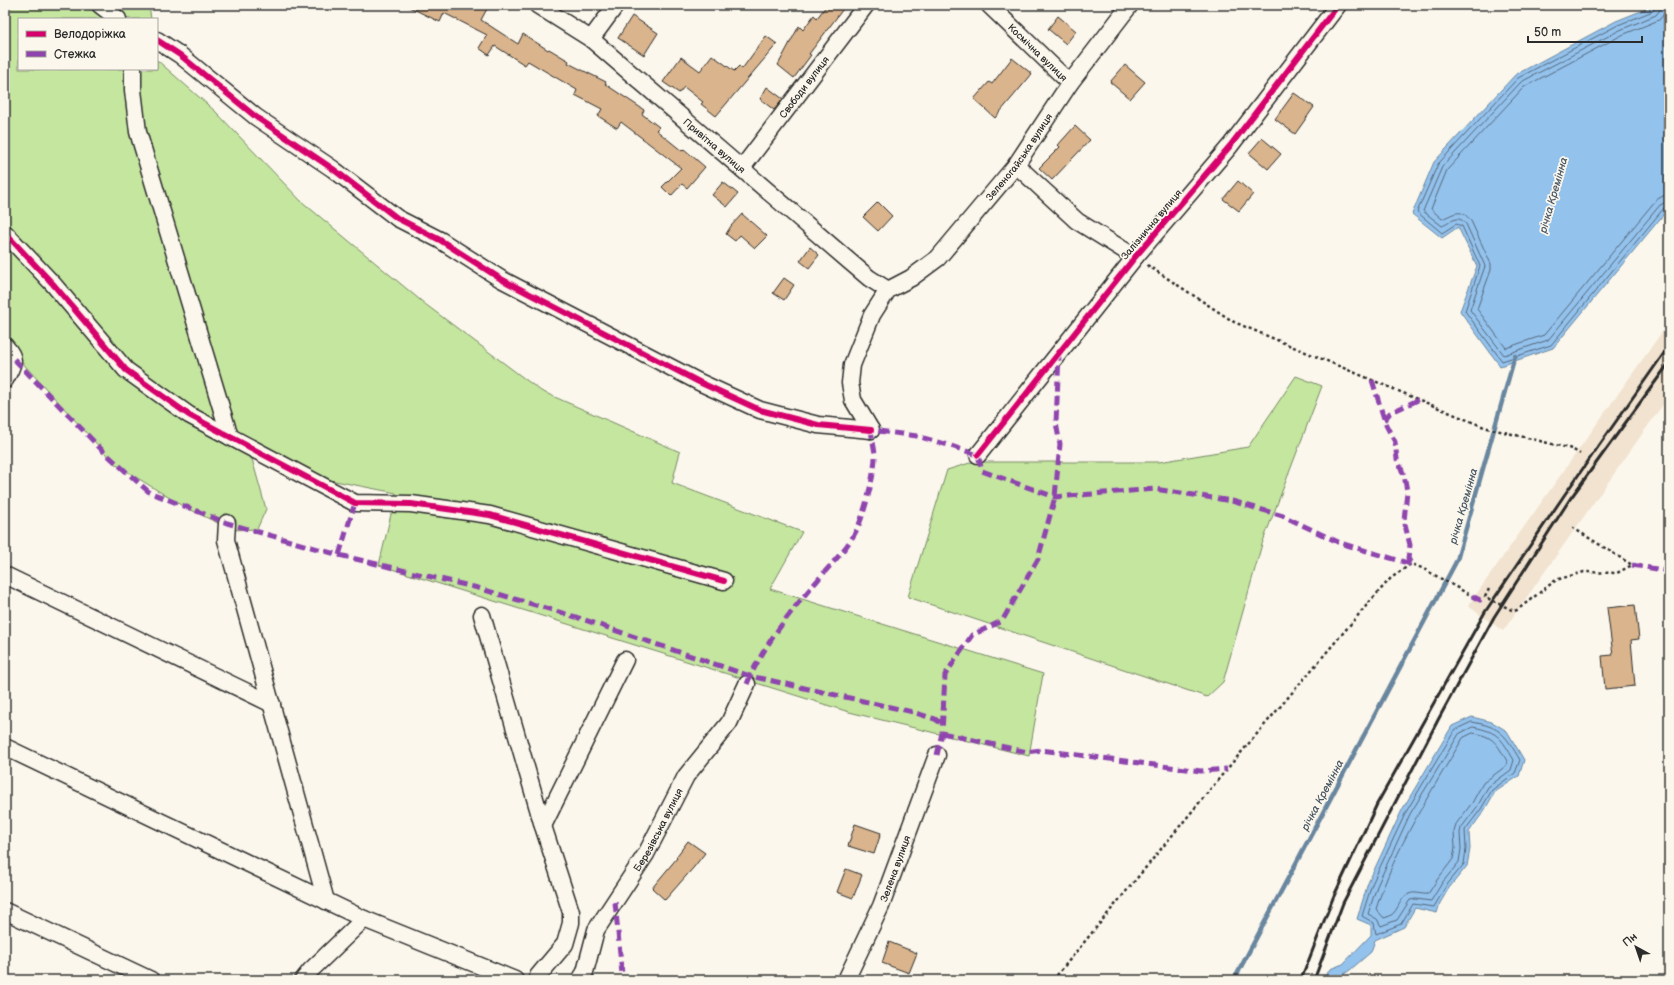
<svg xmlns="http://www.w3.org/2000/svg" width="1674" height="985" font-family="'Balsamiq Sans',sans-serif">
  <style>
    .built { fill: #f1e3cf }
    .green { fill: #c4e69f; stroke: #788865 }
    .water { fill: #93c2ed; stroke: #69869f }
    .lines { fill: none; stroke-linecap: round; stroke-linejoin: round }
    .shore { stroke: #556779; stroke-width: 1 }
    .stream { stroke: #69869f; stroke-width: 4.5 }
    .building { fill: #dab48c; stroke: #2b2b2b }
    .street-casing { stroke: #2b2b2b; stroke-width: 19 }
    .path { stroke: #2b2b2b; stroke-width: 2.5; stroke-dasharray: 3 3; stroke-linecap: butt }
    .street { stroke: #fbf7ec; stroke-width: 16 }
    .rail { stroke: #2b2b2b; stroke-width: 3 }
    .quiet { stroke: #8e44ad; stroke-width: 5; stroke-dasharray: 10 5; stroke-linecap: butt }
    .cycleway-casing { stroke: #fbf7ec; stroke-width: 8 }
    .cycleway { stroke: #d6006c; stroke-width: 6 }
    .labels { text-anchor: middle; stroke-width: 3.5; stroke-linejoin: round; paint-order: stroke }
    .street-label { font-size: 10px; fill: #2b2b2b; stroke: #fbf7ec }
    .water-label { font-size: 11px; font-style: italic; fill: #4a5865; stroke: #fbf7ec }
  </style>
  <rect width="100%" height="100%" fill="#fbf7ec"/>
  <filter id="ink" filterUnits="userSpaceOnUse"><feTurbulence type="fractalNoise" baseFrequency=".025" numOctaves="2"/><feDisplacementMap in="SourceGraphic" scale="8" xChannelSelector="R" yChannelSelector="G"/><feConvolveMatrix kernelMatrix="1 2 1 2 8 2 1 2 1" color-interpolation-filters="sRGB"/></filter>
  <g filter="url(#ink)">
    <!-- built -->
    <path class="built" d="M1669 322V396L1503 631 1468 606Z"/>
    <!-- green -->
    <path class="green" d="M5 5H149L151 19H19V69H157V60L216 112 301 201 425 304 541 391 680 452 672 483 802 532 770 589 1043 674 1029 756 849 712 379 565 396 493 330 480 248 445 266 509 257 529 232 530 181 505 115 464 5 344Z
      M1296 376 1322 386 1262 544 1223 682 1207 697 908 597 947 470 973 462H1159L1248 447Z"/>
    <!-- water -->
    <path class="water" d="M1656 5 1669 6V208L1553 348 1500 366 1460 311 1477 266 1458 227 1442 238 1412 214 1434 162 1515 75 1616 21Z
      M1472 717 1492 722 1507 731 1524 760 1519 776 1495 792 1484 811 1469 832 1470 849 1467 866 1449 888 1440 903 1437 913 1415 908 1404 927 1375 940 1371 952 1350 970 1335 980 1325 976 1330 969 1343 964 1371 935V925L1357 919 1368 883 1402 810 1452 726Z"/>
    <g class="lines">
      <!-- shore -->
      <path class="shore" d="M1656 5 1653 11 1618 25 1518 78 1438 164 1417 212 1442 233 1456 224 1462 226 1480 266 1465 311 1502 361 1551 345 1664 208 1669 206
        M1661 5 1660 10 1656 15 1620 30 1521 82 1442 167 1423 211 1442 226C1451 223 1457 213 1466 224L1485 266 1470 310 1504 355 1548 340 1660 205 1669 201
        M1667 5 1665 13 1659 20 1622 35 1524 87 1447 170 1431 209 1442 219C1454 214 1461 207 1471 221L1491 264V270L1477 309 1506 348 1544 335 1656 200 1663 196 1669 195
        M1472 722C1502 727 1505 735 1520 760L1515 773 1492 790 1481 809 1465 830 1466 849 1464 864 1446 886 1434 907 1413 904 1401 924 1376 934 1374 923 1362 916 1372 884 1406 812 1455 730Z
        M1473 727C1499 732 1501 738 1514 760L1511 770 1488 787 1477 807 1461 828 1460 833 1461 849 1459 862 1442 883 1431 901 1416 899 1410 900 1397 920 1381 926 1377 919 1368 914 1377 886 1410 814 1459 734Z
        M1473 733C1494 736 1497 744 1507 761L1506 766 1483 783 1472 803 1456 824 1454 832 1455 848 1453 859 1437 880 1428 894C1422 895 1415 891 1409 894 1396 900 1400 915 1384 918L1376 909C1395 848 1430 793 1463 738Z"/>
      <!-- stream -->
      <path class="stream" d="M1234 980 1457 560 1515 356"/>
    </g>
    <!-- building -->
    <path class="building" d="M405 5H489L481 20 518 44 523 34 548 50 549 49 569 61 568 63 606 82 605 84 644 110 642 114 659 127 656 130 682 151 684 149 705 167 687 188 682 184 671 196 662 187 681 168 621 122 617 128 598 116 602 109 575 95 577 90 528 61 525 65 495 46 489 55 479 48 487 35 444 13 440 22Z
      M827 5H846L809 54 811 55 794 78 778 65 799 26 803 30 814 15 817 18Z
      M632 16 658 33 644 55 618 38Z
      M1058 16 1076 31 1066 44 1048 29Z
      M766 36 777 44 716 116 701 104 703 102 684 87 679 93 663 82 681 57 700 71 712 55 734 71 739 66 742 69Z
      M1012 58 1032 74 995 118 974 99 989 82 992 84Z
      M1125 65 1145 82 1130 99 1110 82Z
      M767 87 783 99 774 110 760 99Z
      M1294 93 1314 107 1295 134 1275 119Z
      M1075 126 1090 140 1052 180 1039 168 1060 147 1058 145Z
      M1262 138 1281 154 1268 169 1249 153Z
      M1238 181 1253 194 1239 211 1223 199Z
      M723 182 738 194 727 207 712 195Z
      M878 202 892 216 878 231 863 217Z
      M742 214 767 236 755 248 740 235 735 241 726 234 731 226Z
      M810 247 819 255 809 268 800 261Z
      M784 278 794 285 784 300 773 293Z
      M1635 605 1639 639 1631 640 1635 686 1605 689 1602 656 1613 655 1607 608Z
      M855 824 881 833 874 854 848 846Z
      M688 841 705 853 694 867 665 900 652 888 677 858 676 857Z
      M846 869 862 875 853 898 837 892Z
      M889 942 917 953 909 973 882 963Z"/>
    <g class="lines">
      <!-- street casing -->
      <g class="street-casing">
        <g id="street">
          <path d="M100 5 118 19"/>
          <path id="s1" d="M537 5 591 39 849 261 869 278 888 290"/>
          <path id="s2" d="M989 5 1070 83"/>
          <path d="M591 39 616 5"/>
          <path d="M157 40 180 55 256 117 333 169 397 218 440 240 501 279 699 382 760 410 818 425 871 430"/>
          <path d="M133 69V90L138 132 230 437"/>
          <path d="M1016 165 1077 221 1135 257"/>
          <path id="s3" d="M742 168 866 5"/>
          <path d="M5 233 53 284 126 370 189 415 355 503 411 504 490 515 724 581"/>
          <path d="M5 346C18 360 13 364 5 380"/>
          <path id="s4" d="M871 430 853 400 850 383 852 365 872 315 888 290 911 278 938 258 1016 165 1070 83 1130 5"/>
          <path d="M978 455 1135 257 1230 146 1338 5"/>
          <path d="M227 523 226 540 326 901"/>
          <path d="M5 575 272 704"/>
          <path d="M482 615 543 826 571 912V923L565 944 538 976V980"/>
          <path d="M5 747 364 919 515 980"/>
          <path d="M543 826 625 660"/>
          <path d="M5 911 151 980"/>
          <path d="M303 980 311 970 364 919"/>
          <path id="s5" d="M580 980 585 972 596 930 646 854 686 776 729 723 747 684"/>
          <path id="s6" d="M846 980 881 906 937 755"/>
        </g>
      </g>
      <!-- path -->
      <path class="path" d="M1147 265 1234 322 1484 427 1572 449 1580 454
        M1489 589 1485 597 1514 611 1517 610 1556 580 1584 572 1617 573 1632 565 1570 526
        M1053 980 1227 769 1372 599 1391 578 1411 564 1422 568 1472 596"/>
      <!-- street -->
      <use href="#street" class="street"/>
      <!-- rail -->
      <path class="rail" d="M1301 980 1333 898 1377 804 1485 612 1565 494 1669 346
        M1314 980 1343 903 1438 720 1494 617 1570 499 1669 363"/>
      <!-- quiet -->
      <path class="quiet" d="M14 359 103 451 149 492 227 523 339 555 478 588 576 617 750 676 913 712 935 719 942 724
        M1372 380 1386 425 1395 442 1397 459 1404 475 1407 491 1404 521 1410 545 1408 558 1411 564
        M1384 420 1390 413 1418 400
        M339 555 355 503
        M1632 565 1669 571
        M1472 596 1480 600 1485 597
        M747 684C761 649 792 609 817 581 830 565 845 551 855 533 863 520 876 470 875 454 874 446 872 438 871 430L917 436 948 445 978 455 982 471 1055 497 1155 489 1232 501 1283 516 1340 543 1411 564
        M942 733 1027 752 1041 750 1201 771 1227 769
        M937 755 942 733 945 675 972 635 1002 621 1038 559 1055 497 1060 444 1056 423 1059 354
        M615 902 622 974 624 980"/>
      <!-- cycleway casing -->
      <g class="cycleway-casing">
        <path id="cycleway" d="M157 40 180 55 256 117 333 169 397 218 440 240 501 279 699 382 760 410 818 425 871 430
          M5 233 53 284 126 370 189 415 355 503 411 504 490 515 724 581
          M978 455 1135 257 1230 146 1338 5"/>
      </g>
      <!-- cycleway -->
      <use href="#cycleway" class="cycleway"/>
    </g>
  </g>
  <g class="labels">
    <!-- street labels -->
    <g class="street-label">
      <text dy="4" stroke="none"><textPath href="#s2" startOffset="68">Космічна вулиця</textPath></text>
      <text dy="4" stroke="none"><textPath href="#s3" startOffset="102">Свободи вулиця</textPath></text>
      <text dy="4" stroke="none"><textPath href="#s1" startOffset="227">Привітна вулиця</textPath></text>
      <text dy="4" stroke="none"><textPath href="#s4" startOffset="343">Зеленогайська вулиця</textPath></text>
      <text transform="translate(1151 224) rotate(-50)" y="4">Залізнична вулиця</text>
      <text dy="4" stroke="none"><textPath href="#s5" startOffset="171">Березівська вулиця</textPath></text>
      <text dy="4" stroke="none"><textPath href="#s6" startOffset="122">Зелена вулиця</textPath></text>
    </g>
    <!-- water labels -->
    <g class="water-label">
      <text transform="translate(1553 195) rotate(-74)" y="4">річка Кремінна</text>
      <text transform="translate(1463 506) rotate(-74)" y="4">річка Кремінна</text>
      <text transform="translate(1322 795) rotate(-62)" y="4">річка Кремінна</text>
    </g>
  </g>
  <!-- margin -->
  <rect width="1674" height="985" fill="none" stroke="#fbf7ec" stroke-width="20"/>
  <rect x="10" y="10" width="1654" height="965" fill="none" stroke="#2b2b2b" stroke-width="1.5" filter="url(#ink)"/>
  <!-- legend -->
  <rect x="18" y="18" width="140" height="52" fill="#fbf7ec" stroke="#a8a59f"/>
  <rect x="26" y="31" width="20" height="6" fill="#d6006c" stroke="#a8a59f"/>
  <text x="54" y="38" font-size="12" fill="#2b2b2b">Велодоріжка</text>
  <rect x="26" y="51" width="20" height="6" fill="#8e44ad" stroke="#a8a59f"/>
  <text x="54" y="58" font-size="12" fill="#2b2b2b">Стежка</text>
  <!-- north arrow -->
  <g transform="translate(1636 947) rotate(320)" stroke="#fbf7ec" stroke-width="3" paint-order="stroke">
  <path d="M0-3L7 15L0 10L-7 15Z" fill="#2b2b2b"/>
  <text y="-6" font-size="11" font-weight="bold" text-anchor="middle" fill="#2b2b2b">Пн</text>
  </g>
  <!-- scale -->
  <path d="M1528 36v6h114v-6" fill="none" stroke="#2b2b2b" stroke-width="2"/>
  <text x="1534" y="36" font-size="12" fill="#2b2b2b" stroke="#fbf7ec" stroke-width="3" paint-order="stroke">50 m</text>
</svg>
